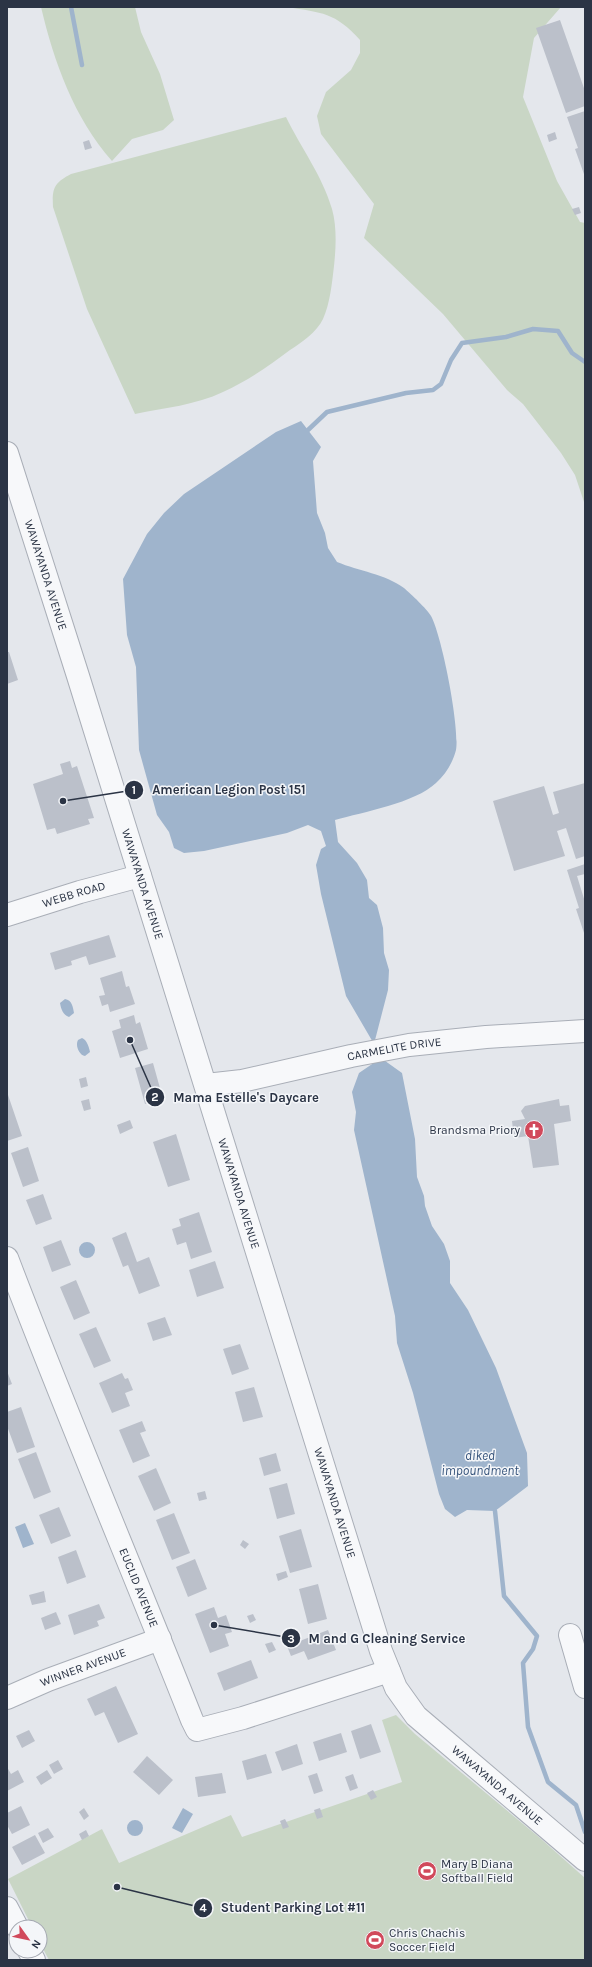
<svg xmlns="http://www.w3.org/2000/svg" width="592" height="1967" font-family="Karla,sans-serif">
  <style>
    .green { fill: #c9d6c5 }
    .water { fill: #9fb4cc }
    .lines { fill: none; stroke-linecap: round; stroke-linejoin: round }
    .stream { stroke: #9fb4cc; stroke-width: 4.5 }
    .building { fill: #bbc0ca }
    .minor-casing { stroke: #a9aeb7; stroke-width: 24 }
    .minor { stroke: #f7f8fa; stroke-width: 22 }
    .labels { text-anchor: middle; stroke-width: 3; stroke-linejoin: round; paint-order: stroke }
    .street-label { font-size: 12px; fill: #2b3445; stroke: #f4f6f9 }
    .poi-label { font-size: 12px; fill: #2b3445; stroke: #f4f6f9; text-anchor: start }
    .water-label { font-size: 13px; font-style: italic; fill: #34527a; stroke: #f4f6f9 }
    .leader { fill: none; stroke: #2b3445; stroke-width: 1.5 }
    .callout-dot { fill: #2b3445; stroke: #f4f6f9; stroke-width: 1.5 }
    .mark-label { font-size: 12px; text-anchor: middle; font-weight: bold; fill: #fff }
    .callout-label { font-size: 13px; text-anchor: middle; font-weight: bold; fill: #2b3445; stroke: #f4f6f9; stroke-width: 3; stroke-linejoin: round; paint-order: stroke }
  </style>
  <rect width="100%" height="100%" fill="#e4e7ec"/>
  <!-- green -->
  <path class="green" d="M41 7H135L141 32 160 74 174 120 163 130 132 139 112 161C74 118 54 62 41 7Z
    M287 7H561L534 38 523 97 557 181 580 222 585 223V505L575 475 561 453 523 404 507 390 443 314 364 238 374 204 321 134 317 116 326 92 351 70 360 53V40C335 12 322 13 287 7Z
    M286 117C301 148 322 175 332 209 337 227 336 247 334 266 332 283 330 304 323 319 317 332 301 343 290 350 269 366 247 381 223 392 196 405 164 408 135 414L87 309 53 207C52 188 54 183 71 174Z
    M396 1715 415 1734 540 1838 585 1878V1960H49L40 1943V1927H32L8 1879 102 1829 119 1863 231 1815 242 1837 402 1782 382 1720Z"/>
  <!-- water -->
  <path class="water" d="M301 421 321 447 313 461 317 513 325 533 328 548 337 562C359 571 385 574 404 588 411 594 427 609 431 616 442 636 460 728 456 750 453 762 446 774 436 783 415 803 363 812 335 820L338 842 357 863 367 880 369 898 377 905 383 928 384 953 389 970 388 990 374 1044 346 996 321 894 316 865 321 849 326 846 321 831 308 825 287 833 204 851 184 853 174 848 169 832 157 815 139 750 136 667 127 635 123 579 147 534 164 513 184 494 276 432Z
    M65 999C72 1000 73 1007 74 1013L69 1017C63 1015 61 1009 60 1003Z
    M82 1038C87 1040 89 1047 90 1052L85 1056C79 1055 75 1045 78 1040Z
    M381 1058 402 1073 415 1139 417 1177 424 1196 425 1206 432 1226 444 1244 450 1261V1283L468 1310 496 1368 527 1453 528 1486 495 1511 467 1510 455 1517 445 1509 439 1494 413 1393 397 1343 395 1316 354 1130 356 1112 352 1092 359 1073Z
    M79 1250a8 8 0 1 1 16 0a8 8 0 1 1-16 0Z
    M25 1523 34 1544 23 1548 15 1527Z
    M183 1808 193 1814 182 1833 172 1828Z
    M127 1828a8 8 0 1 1 16 0a8 8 0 1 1-16 0Z"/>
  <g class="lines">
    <!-- stream -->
    <path class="stream" d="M71 7 82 65
      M308 430 327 412 406 393 433 390 441 384 451 360 462 343 506 337 533 329 558 331 572 353 585 362
      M495 1511 504 1596 537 1636 533 1649 523 1663 528 1727 548 1782 576 1805 585 1832"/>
  </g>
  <!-- building -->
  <path class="building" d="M560 20 585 91V106L566 113 536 28Z
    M585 111V177L575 149 578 148 567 117Z
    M555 132 557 139 549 142 547 135Z
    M89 140 92 148 85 150 83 142Z
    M579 207 581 213 575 215 572 209Z
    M7 652H9L18 680 7 684Z
    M70 761 72 768 77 766 94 818 88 819 90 824 57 834 55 828 47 830 33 784 63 774 60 764Z
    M585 783V856L576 859 566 828 557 831 565 856 514 871 493 801 544 786 553 815 559 813 553 792Z
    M585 864V874L577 876 585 902V936L576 909 579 908 567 870Z
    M109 935 116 957 89 965 86 956 71 961 72 965 55 970 50 953Z
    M122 971 126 987 129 986 135 1004 110 1012 108 1004 102 1006 99 996 105 995 100 978Z
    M134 1015 136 1024 140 1022 148 1049 120 1058 112 1031 121 1028 119 1020Z
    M153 1063 163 1099 145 1104 135 1068Z
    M86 1077 88 1086 81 1088 79 1079Z
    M7 1092 22 1136 7 1141Z
    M89 1099 91 1109 84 1111 81 1101Z
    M559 1099 560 1106 569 1105 571 1121 554 1124 559 1165 533 1168 528 1136 514 1138 512 1121 525 1119 521 1111 525 1106Z
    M130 1120 133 1128 120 1134 117 1125Z
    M176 1134 190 1180 168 1187 153 1142Z
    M28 1147 39 1181 23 1187 11 1153Z
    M43 1194 52 1219 36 1225 26 1200Z
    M199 1212 212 1252 191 1259 186 1242 177 1245 172 1229 181 1226 179 1219Z
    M126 1232 137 1262 149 1257 160 1286 139 1294 128 1265 123 1267 112 1238Z
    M61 1240 71 1265 52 1272 43 1247Z
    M215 1261 224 1288 197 1297 189 1270Z
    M76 1280 90 1313 74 1320 60 1287Z
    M165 1317 172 1335 153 1341 147 1323Z
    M96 1327 111 1361 94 1368 79 1334Z
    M240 1344 249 1369 232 1375 223 1349Z
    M7 1371 12 1384 7 1386Z
    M122 1373 125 1379 128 1378 133 1390 125 1393 130 1406 112 1413 99 1383Z
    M254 1387 263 1417 243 1422 235 1392Z
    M21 1407 35 1447 17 1453 7 1426V1412Z
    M142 1421 146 1431 140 1433 150 1456 133 1463 119 1430Z
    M36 1452 51 1492 34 1499 18 1459Z
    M276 1453 281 1471 264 1476 259 1458Z
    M156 1468 171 1503 154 1511 138 1476Z
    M287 1483 295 1514 277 1519 269 1488Z
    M205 1491 207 1499 199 1501 197 1493Z
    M59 1507 71 1536 51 1544 39 1515Z
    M174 1513 190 1553 172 1560 156 1520Z
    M301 1529 312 1567 290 1573 279 1536Z
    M243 1540 249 1544 245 1549 240 1545Z
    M76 1550 86 1577 67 1584 58 1557Z
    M195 1559 207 1589 188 1597 176 1567Z
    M286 1571 288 1577 278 1581 276 1574Z
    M318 1584 327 1619 308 1624 299 1589Z
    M44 1591 46 1602 32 1605 29 1595Z
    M99 1604 105 1618 97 1621 99 1626 74 1635 68 1615Z
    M214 1607 218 1618 226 1615 232 1632 225 1634 229 1646 210 1653 195 1614Z
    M56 1612 61 1624 45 1630 41 1618Z
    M253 1614 256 1620 250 1623 247 1616Z
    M328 1630 336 1650 308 1660 304 1651 291 1656 287 1646Z
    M272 1642 276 1650 269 1653 265 1644Z
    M251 1660 258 1678 224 1691 217 1673Z
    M116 1686 138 1734 118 1743 104 1712 95 1716 87 1699Z
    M371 1724 381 1752 360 1759 351 1731Z
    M29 1730 35 1741 22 1748 16 1736Z
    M341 1733 347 1752 319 1761 313 1742Z
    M297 1744 303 1764 282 1771 275 1752Z
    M266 1754 272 1773 247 1780 242 1761Z
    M147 1756 173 1780 159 1795 133 1772Z
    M58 1760 63 1769 54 1774 49 1765Z
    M7 1767 11 1774 18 1770 24 1782 7 1791Z
    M47 1770 52 1778 41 1785 36 1777Z
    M222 1773 226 1793 198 1797 195 1777Z
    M317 1773 323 1791 314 1794 308 1776Z
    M353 1774 358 1788 350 1791 345 1777Z
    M373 1790 377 1797 371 1800 367 1793Z
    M21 1806 30 1825 12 1834 7 1825V1813Z
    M84 1808 89 1816 84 1820 79 1812Z
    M320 1808 323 1817 317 1819 314 1810Z
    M285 1819 289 1827 283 1829 280 1821Z
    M48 1828 54 1837 43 1843 38 1833Z
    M86 1830 89 1836 82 1840 79 1834Z
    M35 1835 45 1853 22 1865 12 1847Z"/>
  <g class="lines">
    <!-- minor casing -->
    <g class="minor-casing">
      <g id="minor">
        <path id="s1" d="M7 453 78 676 381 1651 396 1688 416 1716 585 1860"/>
        <path id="s2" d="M7 915 80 892 140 876"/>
        <path id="s3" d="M206 1085 242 1081 351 1056 409 1045 486 1037 585 1031"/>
        <path id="s4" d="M7 1258C66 1413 131 1566 192 1720L197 1730 243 1718 389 1671"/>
        <path d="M570 1635 585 1687"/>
        <path id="s5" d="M7 1698 48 1680 160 1639"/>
        <path d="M7 1908 17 1927"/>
        <path d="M29 1951 34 1960"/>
      </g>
    </g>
    <!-- minor -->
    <use href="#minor" class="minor"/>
  </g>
  <!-- icons -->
  <defs>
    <g id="church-disc" transform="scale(1)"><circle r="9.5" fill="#d1495b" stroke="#f4f6f9"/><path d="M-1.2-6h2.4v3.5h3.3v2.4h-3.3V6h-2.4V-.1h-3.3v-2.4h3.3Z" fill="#fff"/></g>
    <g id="stadium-disc" transform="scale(1)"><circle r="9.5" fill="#d1495b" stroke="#f4f6f9"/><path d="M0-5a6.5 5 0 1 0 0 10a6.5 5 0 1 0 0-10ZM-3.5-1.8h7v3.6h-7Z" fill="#fff"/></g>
  </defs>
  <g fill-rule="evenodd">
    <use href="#church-disc" x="534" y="1130"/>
    <use href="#stadium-disc" x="427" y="1871"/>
    <use href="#stadium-disc" x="375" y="1940"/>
  </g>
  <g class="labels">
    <!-- street labels -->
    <g class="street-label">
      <text dy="4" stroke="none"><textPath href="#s1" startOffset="128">WAWAYANDA AVENUE</textPath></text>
      <text dy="4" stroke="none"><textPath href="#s1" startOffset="452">WAWAYANDA AVENUE</textPath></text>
      <text dy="4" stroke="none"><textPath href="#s2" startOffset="70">WEBB ROAD</textPath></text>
      <text dy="4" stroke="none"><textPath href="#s3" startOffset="192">CARMELITE DRIVE</textPath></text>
      <text dy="4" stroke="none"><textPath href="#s1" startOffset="776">WAWAYANDA AVENUE</textPath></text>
      <text dy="4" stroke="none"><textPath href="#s1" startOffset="1100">WAWAYANDA AVENUE</textPath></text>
      <text dy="4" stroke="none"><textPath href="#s4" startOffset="355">EUCLID AVENUE</textPath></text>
      <text dy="4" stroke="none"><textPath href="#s5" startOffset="82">WINNER AVENUE</textPath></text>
      <text dy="4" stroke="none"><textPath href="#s1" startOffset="1436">WAWAYANDA AVENUE</textPath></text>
    </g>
    <!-- poi labels -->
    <g class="poi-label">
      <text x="520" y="1134" text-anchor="end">Brandsma Priory</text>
      <text x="441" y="1868">Mary B Diana<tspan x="441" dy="14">Softball Field</tspan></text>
      <text x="389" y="1937">Chris Chachis<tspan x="389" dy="14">Soccer Field</tspan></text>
    </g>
    <!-- water labels -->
    <g class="water-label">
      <text x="480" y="1460">diked<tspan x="480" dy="15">impoundment</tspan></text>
    </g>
  </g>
  <!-- callouts -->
  <path class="leader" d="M63 801L134 790M130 1040L155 1097M214 1625L291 1638M117 1887L203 1908"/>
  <g class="callout-dot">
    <circle cx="63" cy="801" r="4"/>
    <circle cx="130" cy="1040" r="4"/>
    <circle cx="214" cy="1625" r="4"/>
    <circle cx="117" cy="1887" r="4"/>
    <circle cx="134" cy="790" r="10"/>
    <circle cx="155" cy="1097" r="10"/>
    <circle cx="291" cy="1638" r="10"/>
    <circle cx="203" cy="1908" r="10"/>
  </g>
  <g class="mark-label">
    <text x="134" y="794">1</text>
    <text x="155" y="1101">2</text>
    <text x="291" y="1643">3</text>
    <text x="203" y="1912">4</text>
  </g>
  <g class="callout-label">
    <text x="229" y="794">American Legion Post 151</text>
    <text x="246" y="1102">Mama Estelle's Daycare</text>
    <text x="387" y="1643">M and G Cleaning Service</text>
    <text x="293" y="1912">Student Parking Lot #11</text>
  </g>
  <!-- border -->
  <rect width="592" height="1967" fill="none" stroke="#2b3445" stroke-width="16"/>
  <!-- north arrow -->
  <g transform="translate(28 1939) rotate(123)"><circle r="19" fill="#f4f6f9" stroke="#a4a8b1"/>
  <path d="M0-3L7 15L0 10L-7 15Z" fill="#d1495b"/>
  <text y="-6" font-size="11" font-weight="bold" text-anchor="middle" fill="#2b3445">N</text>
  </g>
</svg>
